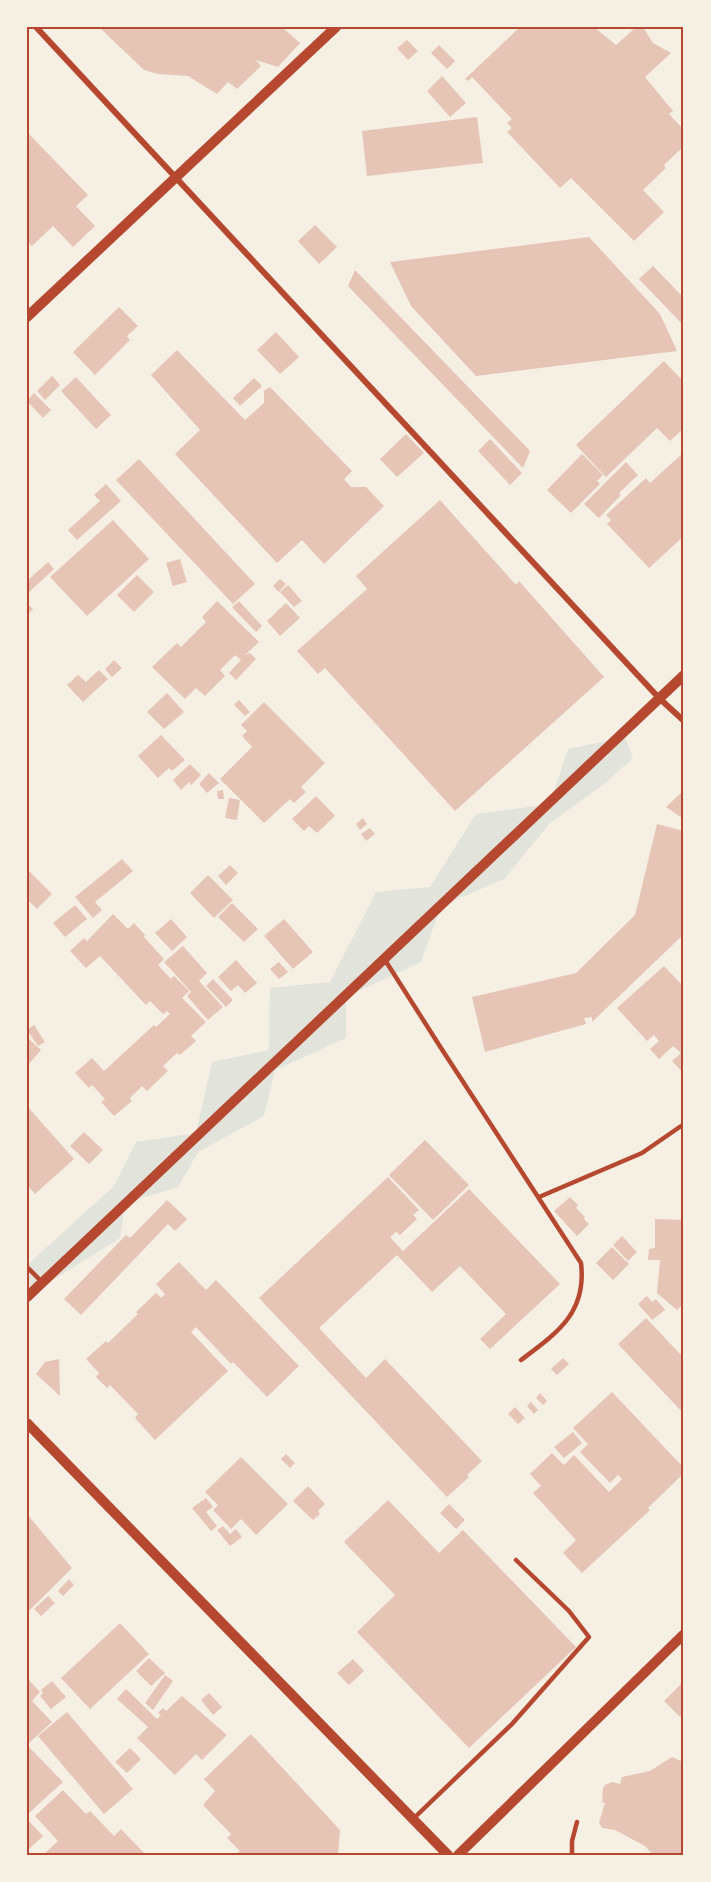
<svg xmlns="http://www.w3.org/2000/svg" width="711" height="1882" font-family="Lato,sans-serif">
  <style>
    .green { fill: #e2e4dc }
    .building { fill: #e6c5b7 }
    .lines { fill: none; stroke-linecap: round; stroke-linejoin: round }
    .service { stroke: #b5482f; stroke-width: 4.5 }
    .minor { stroke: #b5482f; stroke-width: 6 }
    .tertiary { stroke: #b5482f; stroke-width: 10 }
    .neatline { fill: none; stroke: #b5482f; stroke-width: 2 }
  </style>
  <rect width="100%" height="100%" fill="#f6efe4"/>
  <!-- green -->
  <path class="green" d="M625 737 633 758 604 784 550 823 504 879 441 906 421 962 346 997V1038L275 1070 264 1116 198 1152 178 1187 125 1203 120 1238 29 1295 27 1298V1265L114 1186 136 1142 196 1133 212 1062 269 1050 270 988 330 982 376 892 430 887 476 814 550 804 568 749Z"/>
  <!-- building -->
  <path class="building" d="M99 27H282L300 43 278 67 256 60 261 66 237 89 228 82 217 94 188 76 158 74 144 70Z
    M520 27H594L616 45 636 27H643L653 43 671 53 645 77 673 111 669 114 684 130V146L664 165 666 168 643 190 664 212 634 241 571 178 560 188 507 132 512 128 507 123 512 119 472 77 468 81 465 79Z
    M407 40 418 51 408 60 397 48Z
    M439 45 455 61 447 69 431 53Z
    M442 76 466 103 450 117 427 91Z
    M477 117 483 163 367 176 362 131Z
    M27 132 88 195 76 206 95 226 73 247 53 226 32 246 27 241Z
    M315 225 337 247 319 264 298 241Z
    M589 237 660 314 677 351 476 376 411 306 390 262Z
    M653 266 684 298V326L639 279Z
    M355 270 530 451 523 468 348 286Z
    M119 307 138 326 127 336 130 340 95 375 73 352Z
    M276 332 299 357 280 374 257 350Z
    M177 350 245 420 264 403V391L270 387 352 471 344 479 351 487H366L384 506 324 564 302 540 277 563 175 454 200 430 151 375Z
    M664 361 684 382 682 390 684 428 670 441 657 428 606 477 576 445Z
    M52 376 60 385 45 400 37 391Z
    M76 377 111 415 96 429 61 391Z
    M254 378 262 386 240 406 233 398Z
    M34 393 51 410 43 418 27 401Z
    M406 434 424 453 397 477 380 459Z
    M490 439 522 473 510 485 478 451Z
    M684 452V536L649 568 607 524 611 520 606 515 646 478 650 483Z
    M582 454 603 475 597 481 600 484 571 513 547 490Z
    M139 459 255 584 233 604 116 480Z
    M626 462 638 475 619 493 621 495 599 518 584 504Z
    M106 484 121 501 77 540 68 530 100 501 94 495Z
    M440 500 516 585 519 581 604 677 455 811 325 668 318 674 297 651 367 589 356 576Z
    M113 520 149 559 87 616 50 577Z
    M180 559 187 582 173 586 166 563Z
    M48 562 54 569 27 594V581Z
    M137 575 154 592 134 612 117 595Z
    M280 579 286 584 279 592 273 586Z
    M288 585 302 601 294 607 280 592Z
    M217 601 259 642 245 655 250 653 256 659 236 680 229 673 241 660 235 655 220 670 225 676 205 696 196 688 185 699 152 667 177 643 181 647 206 622 202 617Z
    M239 601 262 626 256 632 232 607Z
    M27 603 33 609 27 615Z
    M286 603 300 618 280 636 267 621Z
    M114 660 122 668 112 677 105 669Z
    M99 670 108 679 83 702 67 685 78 675 86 682Z
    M167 693 184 712 164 729 147 712Z
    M239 700 250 712 245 716 234 705Z
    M264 702 325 763 301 787 306 792 294 803 290 799 264 823 220 779 252 747 242 736 247 731 241 725Z
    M161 735 185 760 172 771 169 768 158 778 138 756Z
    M190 764 201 775 191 785 189 782 181 790 173 780Z
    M209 773 219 783 207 793 199 784Z
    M223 790 224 799H218L217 791Z
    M684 790V819L666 807Z
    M316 796 335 816 317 833 309 826 304 831 292 819Z
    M229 798 240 800 237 820 225 818Z
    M363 818 367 824 360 830 356 824Z
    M657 824 684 831V934L592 1022V1017L584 1018 586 1024 485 1052 472 997 576 973 635 915Z
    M370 828 375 834 366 841 361 834Z
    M122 859 133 871 95 902 102 910 93 918 75 897Z
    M230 865 238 873 226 885 218 876Z
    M27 869 52 894 37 909 29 901 27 903Z
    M208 875 233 900 214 918 190 893Z
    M232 903 258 929 244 942 218 917Z
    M75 905 87 919 65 937 53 923Z
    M113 914 128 929 134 923 145 935 144 937 164 959 158 965 171 979 174 976 189 991 182 998 206 1022 191 1036 196 1041 180 1055 177 1053 163 1066 168 1071 147 1091 142 1086 130 1098 132 1101 114 1116 101 1102 105 1099 92 1085 89 1088 75 1073 92 1058 104 1071 154 1025 156 1027 170 1014 167 1011 163 1014 150 1001 146 1005 100 956 86 968 70 951 84 938 87 941Z
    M171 919 187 937 172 951 155 933Z
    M284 919 313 952 293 969 264 936Z
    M183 946 207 973 199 981 223 1007 208 1020 187 996 191 992 164 962Z
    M236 960 257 983 245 993 238 985 231 991 218 977Z
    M279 962 288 972 279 979 270 969Z
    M664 966 684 987V1074L672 1061 681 1053 673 1046 659 1059 650 1049 659 1041 654 1035 647 1041 617 1008Z
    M213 979 233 1000 226 1007 206 986Z
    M34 1025 45 1042 38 1046 27 1030Z
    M27 1037 41 1050 27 1066Z
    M27 1106 74 1159 35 1194 27 1185Z
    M84 1132 103 1150 89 1164 70 1146Z
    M425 1140 469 1185 433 1220 389 1175Z
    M388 1177 419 1210 413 1215 417 1219 400 1235 396 1232 390 1237 403 1251 469 1189 560 1284 490 1349 480 1339 506 1314 460 1266 432 1292 397 1255 319 1328 366 1378 385 1359 482 1461 467 1475 469 1477 447 1497 259 1298Z
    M570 1197 578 1205 576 1208 585 1217 584 1219 589 1224 577 1236 554 1211Z
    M167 1200 187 1219 175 1231 168 1224 81 1315 64 1299 126 1235 130 1238Z
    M655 1219 684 1220V1303L677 1310 657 1293 660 1260H648L649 1249 655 1248Z
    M622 1236 637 1252 628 1261 613 1245Z
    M612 1247 629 1264 613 1280 596 1263Z
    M179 1262 206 1290 216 1280 299 1366 267 1397 233 1362 231 1364 196 1327 191 1332 228 1371 155 1440 135 1418 138 1414 110 1385 107 1388 96 1377 99 1373 86 1359 106 1341 108 1343 138 1314 136 1312 156 1293 161 1298 165 1294 156 1284Z
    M647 1296 652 1302 656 1299 665 1310 652 1320 638 1304Z
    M646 1318 684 1358V1414L618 1344Z
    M563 1358 569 1364 557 1375 551 1369Z
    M59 1359 60 1396 36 1374 45 1362Z
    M612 1392 684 1468V1473L648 1508 650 1510 582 1573 563 1553 576 1540 533 1493 541 1486 530 1474 552 1453 564 1465 574 1455 609 1492 622 1479 618 1475 610 1483 580 1452 588 1444 573 1428Z
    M540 1393 547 1401 543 1405 536 1398Z
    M531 1402 538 1410 534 1414 527 1406Z
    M515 1407 525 1418 518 1424 508 1414Z
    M573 1432 582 1443 564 1458 554 1447Z
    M286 1454 295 1463 290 1468 281 1459Z
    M241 1457 288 1504 256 1535 241 1519 231 1529 213 1510 218 1505 205 1492Z
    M308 1486 325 1504 318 1511 320 1514 313 1520 293 1501Z
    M206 1498 213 1507 206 1512 217 1526 211 1531 192 1508Z
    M388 1500 439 1553 463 1530 576 1647 469 1748 357 1632 395 1595 344 1542Z
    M449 1504 465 1520 456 1529 440 1513Z
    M27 1514 72 1568 27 1613Z
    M223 1526 230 1534 236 1529 242 1537 230 1546 217 1530Z
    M69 1579 74 1585 63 1596 58 1591Z
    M48 1596 55 1603 41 1616 34 1609Z
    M120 1623 149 1654 90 1709 61 1678Z
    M149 1658 165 1673 151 1686 136 1671Z
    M353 1659 364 1671 349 1685 337 1673Z
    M165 1675 173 1681 153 1710 145 1703Z
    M27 1678 40 1692 32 1701 52 1722 29 1743 27 1741Z
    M52 1681 66 1697 51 1709 40 1696 43 1693 41 1690Z
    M684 1681V1712L680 1717 664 1701Z
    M126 1689 157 1719 161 1715 158 1713 163 1708 166 1711 182 1696 227 1735 202 1760 196 1754 175 1775 137 1738 148 1727 117 1699Z
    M209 1693 222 1707 213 1715 201 1700Z
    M67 1712 133 1789 104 1814 38 1736Z
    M251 1734 340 1830 338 1855H235L240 1851 227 1838 231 1834 203 1805 215 1791 204 1779Z
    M27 1745 63 1782 29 1813 27 1810Z
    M130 1748 141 1759 127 1773 115 1762Z
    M684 1751V1855H653L645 1846 615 1830 602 1828 599 1823 605 1803 602 1802 603 1788 605 1785 612 1782 620 1784 622 1777 650 1771 672 1757 681 1761V1753Z
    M63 1790 86 1814 90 1811 114 1836 121 1829 146 1855H43L58 1841 35 1816Z
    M27 1819 43 1836 27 1851Z"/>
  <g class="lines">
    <!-- service -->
    <path class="service" d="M385 960 441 1048 581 1263C587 1313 557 1333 521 1360
      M539 1197 642 1153 684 1124
      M27 1267 42 1282
      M413 1819 512 1724 589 1637 569 1611 516 1560
      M572 1855V1841L577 1822"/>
    <!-- minor -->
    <path class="minor" d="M36 27 659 698 684 721"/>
    <!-- tertiary -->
    <path class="tertiary" d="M27 317 336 27
      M27 1297 684 675
      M27 1423 448 1855
      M458 1855 684 1634"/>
  </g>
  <!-- border -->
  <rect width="711" height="1882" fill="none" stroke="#f6efe4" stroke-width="57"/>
  <rect x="28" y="28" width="654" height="1826" class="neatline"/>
</svg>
